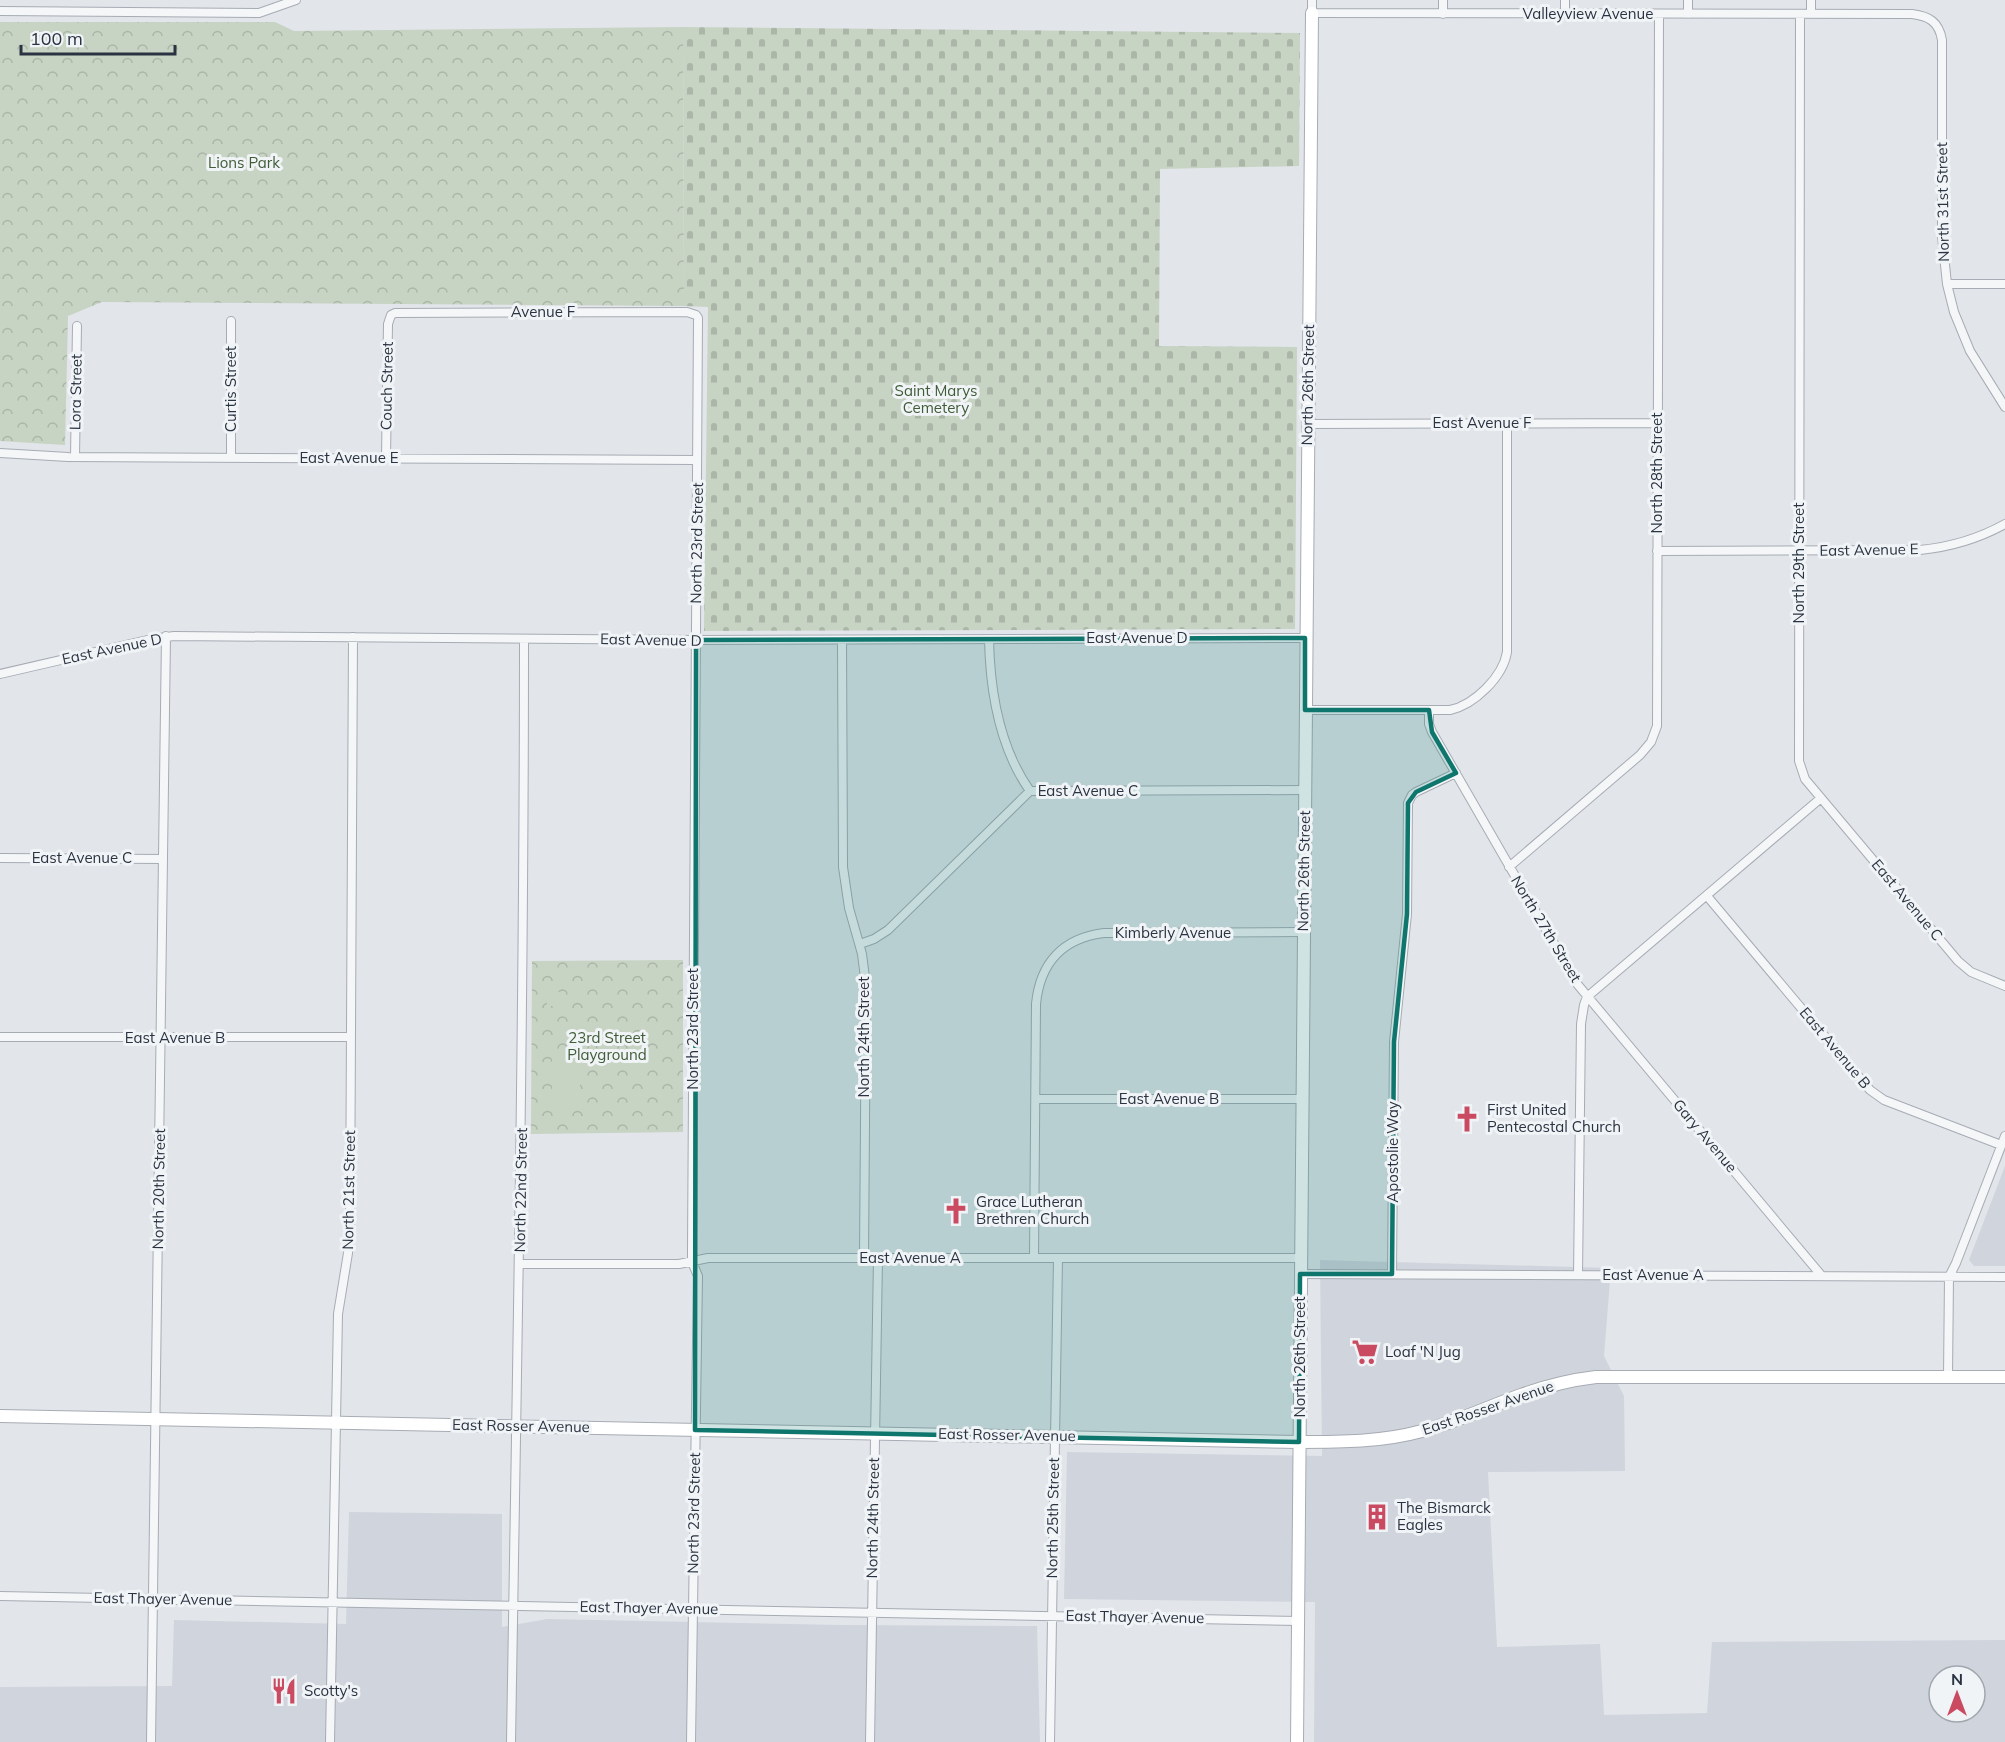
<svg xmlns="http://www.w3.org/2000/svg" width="2005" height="1742" font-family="Mulish,sans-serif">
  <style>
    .built { fill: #d0d4dc; fill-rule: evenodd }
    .cemetery { fill: url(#cemetery-stones) }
    .park { fill: url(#park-crowns) }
    .garden { fill: #c7d3c3 }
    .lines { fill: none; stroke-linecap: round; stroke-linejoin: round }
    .street-casing { stroke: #a7acb4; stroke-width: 10 }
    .secondary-casing { stroke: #a7acb4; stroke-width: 14 }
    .street { stroke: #f4f6f8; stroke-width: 8 }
    .secondary { stroke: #fff; stroke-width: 12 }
    .marked { fill: #0f766e; fill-opacity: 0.2; stroke: #0f766e; stroke-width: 4.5; stroke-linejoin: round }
    .labels { text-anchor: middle; stroke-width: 6; stroke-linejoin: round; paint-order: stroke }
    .street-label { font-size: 15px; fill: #2a3341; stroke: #f1f4f7 }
    .park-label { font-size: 15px; fill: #405c38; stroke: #f1f4f7 }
    .poi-label { font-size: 15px; fill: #2a3341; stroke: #f1f4f7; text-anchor: start }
  </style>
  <defs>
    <pattern id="cemetery-stones" width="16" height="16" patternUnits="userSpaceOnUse" patternTransform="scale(1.5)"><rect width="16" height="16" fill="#c7d3c3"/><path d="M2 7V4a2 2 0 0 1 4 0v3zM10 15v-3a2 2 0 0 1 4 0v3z" fill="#abb6a9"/></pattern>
    <pattern id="park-crowns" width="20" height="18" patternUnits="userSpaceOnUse" patternTransform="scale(1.5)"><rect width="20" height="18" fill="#c7d3c3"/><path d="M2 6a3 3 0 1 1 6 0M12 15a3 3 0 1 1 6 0" fill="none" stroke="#abb6a9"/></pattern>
  </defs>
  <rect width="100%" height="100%" fill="#e2e5ea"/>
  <!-- built -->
  <path class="built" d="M2005 1166V1266H1974L1969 1260Z
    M1320 1260 1611 1268 1604 1356 1624 1396 1625 1471 1488 1472 1497 1647 1600 1644 1604 1715 1707 1713 1712 1642 2005 1640V1742H1314L1315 1602 1064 1599 1067 1452 1322 1456ZM1939 1676H1975V1712H1939Z
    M349 1512 502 1514V1627L547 1619 840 1625 1037 1626 1040 1742H0V1687L172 1686 174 1620 346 1624Z"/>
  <!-- cemetery -->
  <path class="cemetery" d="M683 27 1300 33 1299 166 1160 169 1159 346 1297 347 1295 629 704 631 708 307 684 306Z"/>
  <!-- park -->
  <path class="park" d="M0 22H275L294 31 683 27 684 306 102 302 68 316 65 445 0 441Z
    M683 960V1132L531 1134 532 961Z"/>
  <!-- garden -->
  <path class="garden" d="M547 991 562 992V1006H547Z
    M552 1052H580V1109H552Z"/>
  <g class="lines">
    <!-- street casing -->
    <g class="street-casing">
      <path id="street" d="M1312 0V13L1912 14C1929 16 1939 22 1942 40V236L1947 284 1954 312 1970 351 2005 407
        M1443 0V14
        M1565 0V14
        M1688 0V14
        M1811 0V14
        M0 11 259 13 296 0
        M1800 14 1799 761 1805 779 1821 798 1958 961 1971 972 2005 986
        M1947 284H2005
        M231 321V457
        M1307 424 1657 423
        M0 453 68 457 697 460
        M75 457 77 326
        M386 458 388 324 391 315 395 313 687 312 696 315 698 318 692 1249V1262L698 1276 691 1742
        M1657 551 1920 550C1950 547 1978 539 2005 524
        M989 639C990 691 999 747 1030 791
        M842 640 843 867 849 908 862 954 866 986 864 1258
        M0 674 152 639 174 636 696 640 1305 638
        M1305 710H1450C1474 705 1503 677 1507 652V423
        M1429 710V724L1432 732 1578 985 1821 1275
        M0 858 163 859
        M1509 867 1640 755 1651 742 1657 726 1659 14
        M1707 896 1870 1090 1884 1100 2001 1145
        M860 944 874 939 888 930 1030 791 1305 790
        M0 1037H350
        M1036 1099H1302
        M1034 1258 1036 1004C1040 963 1063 938 1104 933L1303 932
        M520 1264H679L708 1258H1300
        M1300 1274 2005 1277
        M1392 1274 1394 1042 1407 914 1408 803 1412 795 1416 792 1456 773
        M1578 1275 1581 1024 1584 1005 1587 997 1821 798
        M1948 1377 1949 1277 1956 1263 2005 1136
        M0 1596 1298 1621
        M151 1742 166 636
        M330 1742 338 1314 348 1253 350 1228 353 637
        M511 1742C517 1374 524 1006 524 639
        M870 1742 878 1258
        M1050 1742 1058 1258"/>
    </g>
    <!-- secondary casing -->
    <g class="secondary-casing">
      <path id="secondary" d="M0 1416 1299 1442C1341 1442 1382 1442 1422 1431 1456 1422 1488 1407 1521 1395 1546 1386 1570 1380 1596 1377H2005
        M1297 1742 1312 13"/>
    </g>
    <!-- street -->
    <use href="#street" class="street"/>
    <!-- secondary -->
    <use href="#secondary" class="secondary"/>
  </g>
  <!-- marked area -->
  <path class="marked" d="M1305 638V710H1429L1432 732 1456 773 1416 792 1408 803 1407 914 1394 1042 1392 1274H1300L1299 1442 695 1430 696 640Z"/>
  <!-- icons -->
  <defs>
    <g id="church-bare" transform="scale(2.07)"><path d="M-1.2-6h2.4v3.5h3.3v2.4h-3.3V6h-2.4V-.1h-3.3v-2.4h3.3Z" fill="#ca4b61" stroke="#f1f4f7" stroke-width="2.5" paint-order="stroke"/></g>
    <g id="supermarket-bare" transform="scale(2.07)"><path d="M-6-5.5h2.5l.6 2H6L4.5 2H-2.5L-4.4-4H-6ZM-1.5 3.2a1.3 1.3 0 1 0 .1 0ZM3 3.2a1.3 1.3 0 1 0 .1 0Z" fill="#ca4b61" stroke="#f1f4f7" stroke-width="2.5" paint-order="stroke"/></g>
    <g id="building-bare" transform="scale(2.07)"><path d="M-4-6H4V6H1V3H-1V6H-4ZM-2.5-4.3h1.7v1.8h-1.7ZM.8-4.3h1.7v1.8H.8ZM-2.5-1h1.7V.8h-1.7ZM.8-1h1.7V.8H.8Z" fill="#ca4b61" stroke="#f1f4f7" stroke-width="2.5" paint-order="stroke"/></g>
    <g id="restaurant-bare" transform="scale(2.07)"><path d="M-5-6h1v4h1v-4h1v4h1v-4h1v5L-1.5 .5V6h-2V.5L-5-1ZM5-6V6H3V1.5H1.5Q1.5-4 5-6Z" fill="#ca4b61" stroke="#f1f4f7" stroke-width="2.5" paint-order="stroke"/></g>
  </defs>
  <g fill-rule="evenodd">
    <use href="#church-bare" x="1467" y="1119"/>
    <use href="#church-bare" x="956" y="1211"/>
    <use href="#supermarket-bare" x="1365" y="1352"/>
    <use href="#building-bare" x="1377" y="1517"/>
    <use href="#restaurant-bare" x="284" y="1691"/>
  </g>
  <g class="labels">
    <!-- street labels -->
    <g class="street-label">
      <text x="1588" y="19">Valleyview Avenue</text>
      <text transform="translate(1943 202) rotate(-91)" y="5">North 31st Street</text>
      <text x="543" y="317">Avenue F</text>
      <text transform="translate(1308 385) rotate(-89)" y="5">North 26th Street</text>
      <text transform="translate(387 386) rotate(-89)" y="5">Couch Street</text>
      <text transform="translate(231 389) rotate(-90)" y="5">Curtis Street</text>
      <text transform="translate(76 392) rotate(-89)" y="5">Lora Street</text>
      <text x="1482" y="428">East Avenue F</text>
      <text x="349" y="463">East Avenue E</text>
      <text transform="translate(1657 473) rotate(-90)" y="5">North 28th Street</text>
      <text transform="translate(697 543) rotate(-89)" y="5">North 23rd Street</text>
      <text transform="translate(1869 550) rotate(-1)" y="5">East Avenue E</text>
      <text transform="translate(1799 563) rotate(-90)" y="5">North 29th Street</text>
      <text x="1137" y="643">East Avenue D</text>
      <text transform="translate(651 640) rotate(1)" y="5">East Avenue D</text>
      <text transform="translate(112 649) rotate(-12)" y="5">East Avenue D</text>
      <text x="1088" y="796">East Avenue C</text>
      <text x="82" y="863">East Avenue C</text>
      <text transform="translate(1304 871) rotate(-89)" y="5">North 26th Street</text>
      <text transform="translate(1907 900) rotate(50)" y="5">East Avenue C</text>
      <text transform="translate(1546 929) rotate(59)" y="5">North 27th Street</text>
      <text x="1173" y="938">Kimberly Avenue</text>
      <text transform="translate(693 1029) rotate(-90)" y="5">North 23rd Street</text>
      <text transform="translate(864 1037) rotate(-90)" y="5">North 24th Street</text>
      <text x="175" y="1043">East Avenue B</text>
      <text transform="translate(1835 1048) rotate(50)" y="5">East Avenue B</text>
      <text x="1169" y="1104">East Avenue B</text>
      <text transform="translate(1705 1136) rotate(50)" y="5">Gary Avenue</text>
      <text transform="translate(1393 1152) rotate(-90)" y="5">Apostolie Way</text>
      <text transform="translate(159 1189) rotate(-89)" y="5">North 20th Street</text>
      <text transform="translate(349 1190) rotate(-89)" y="5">North 21st Street</text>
      <text transform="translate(521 1190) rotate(-89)" y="5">North 22nd Street</text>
      <text x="910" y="1263">East Avenue A</text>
      <text x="1653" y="1280">East Avenue A</text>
      <text transform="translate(1300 1357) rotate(-90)" y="5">North 26th Street</text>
      <text transform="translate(1488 1408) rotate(-19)" y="5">East Rosser Avenue</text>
      <text transform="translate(521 1426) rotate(1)" y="5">East Rosser Avenue</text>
      <text transform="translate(1007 1435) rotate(1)" y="5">East Rosser Avenue</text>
      <text transform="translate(694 1513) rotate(-89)" y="5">North 23rd Street</text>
      <text transform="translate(873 1518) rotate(-89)" y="5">North 24th Street</text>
      <text transform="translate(1053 1518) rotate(-89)" y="5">North 25th Street</text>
      <text transform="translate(163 1599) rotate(1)" y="5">East Thayer Avenue</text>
      <text transform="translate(649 1608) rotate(1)" y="5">East Thayer Avenue</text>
      <text transform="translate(1135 1617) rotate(1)" y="5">East Thayer Avenue</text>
    </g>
    <!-- park labels -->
    <g class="park-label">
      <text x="244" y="168">Lions Park</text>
      <text x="936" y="396">Saint Marys<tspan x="936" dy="17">Cemetery</tspan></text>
      <text x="607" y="1043">23rd Street<tspan x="607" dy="17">Playground</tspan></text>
    </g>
    <!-- poi labels -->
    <g class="poi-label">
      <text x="1487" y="1115">First United<tspan x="1487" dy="17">Pentecostal Church</tspan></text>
      <text x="976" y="1207">Grace Lutheran<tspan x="976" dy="17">Brethren Church</tspan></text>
      <text x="1385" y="1357">Loaf 'N Jug</text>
      <text x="1397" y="1513">The Bismarck<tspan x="1397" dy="17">Eagles</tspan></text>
      <text x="304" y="1696">Scotty's</text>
    </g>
  </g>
  <!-- north arrow -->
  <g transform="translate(1957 1694)"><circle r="28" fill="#f1f4f7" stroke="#a1a7ae" stroke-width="1.5"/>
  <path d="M0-4.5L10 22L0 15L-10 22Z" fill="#ca4b61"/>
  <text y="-9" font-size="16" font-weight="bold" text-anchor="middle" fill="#2a3341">N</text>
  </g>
  <!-- scale -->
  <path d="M21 45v9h154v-9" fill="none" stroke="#2a3341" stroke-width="3"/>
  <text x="30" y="45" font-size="18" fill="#2a3341" stroke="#f1f4f7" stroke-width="4.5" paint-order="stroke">100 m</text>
</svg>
